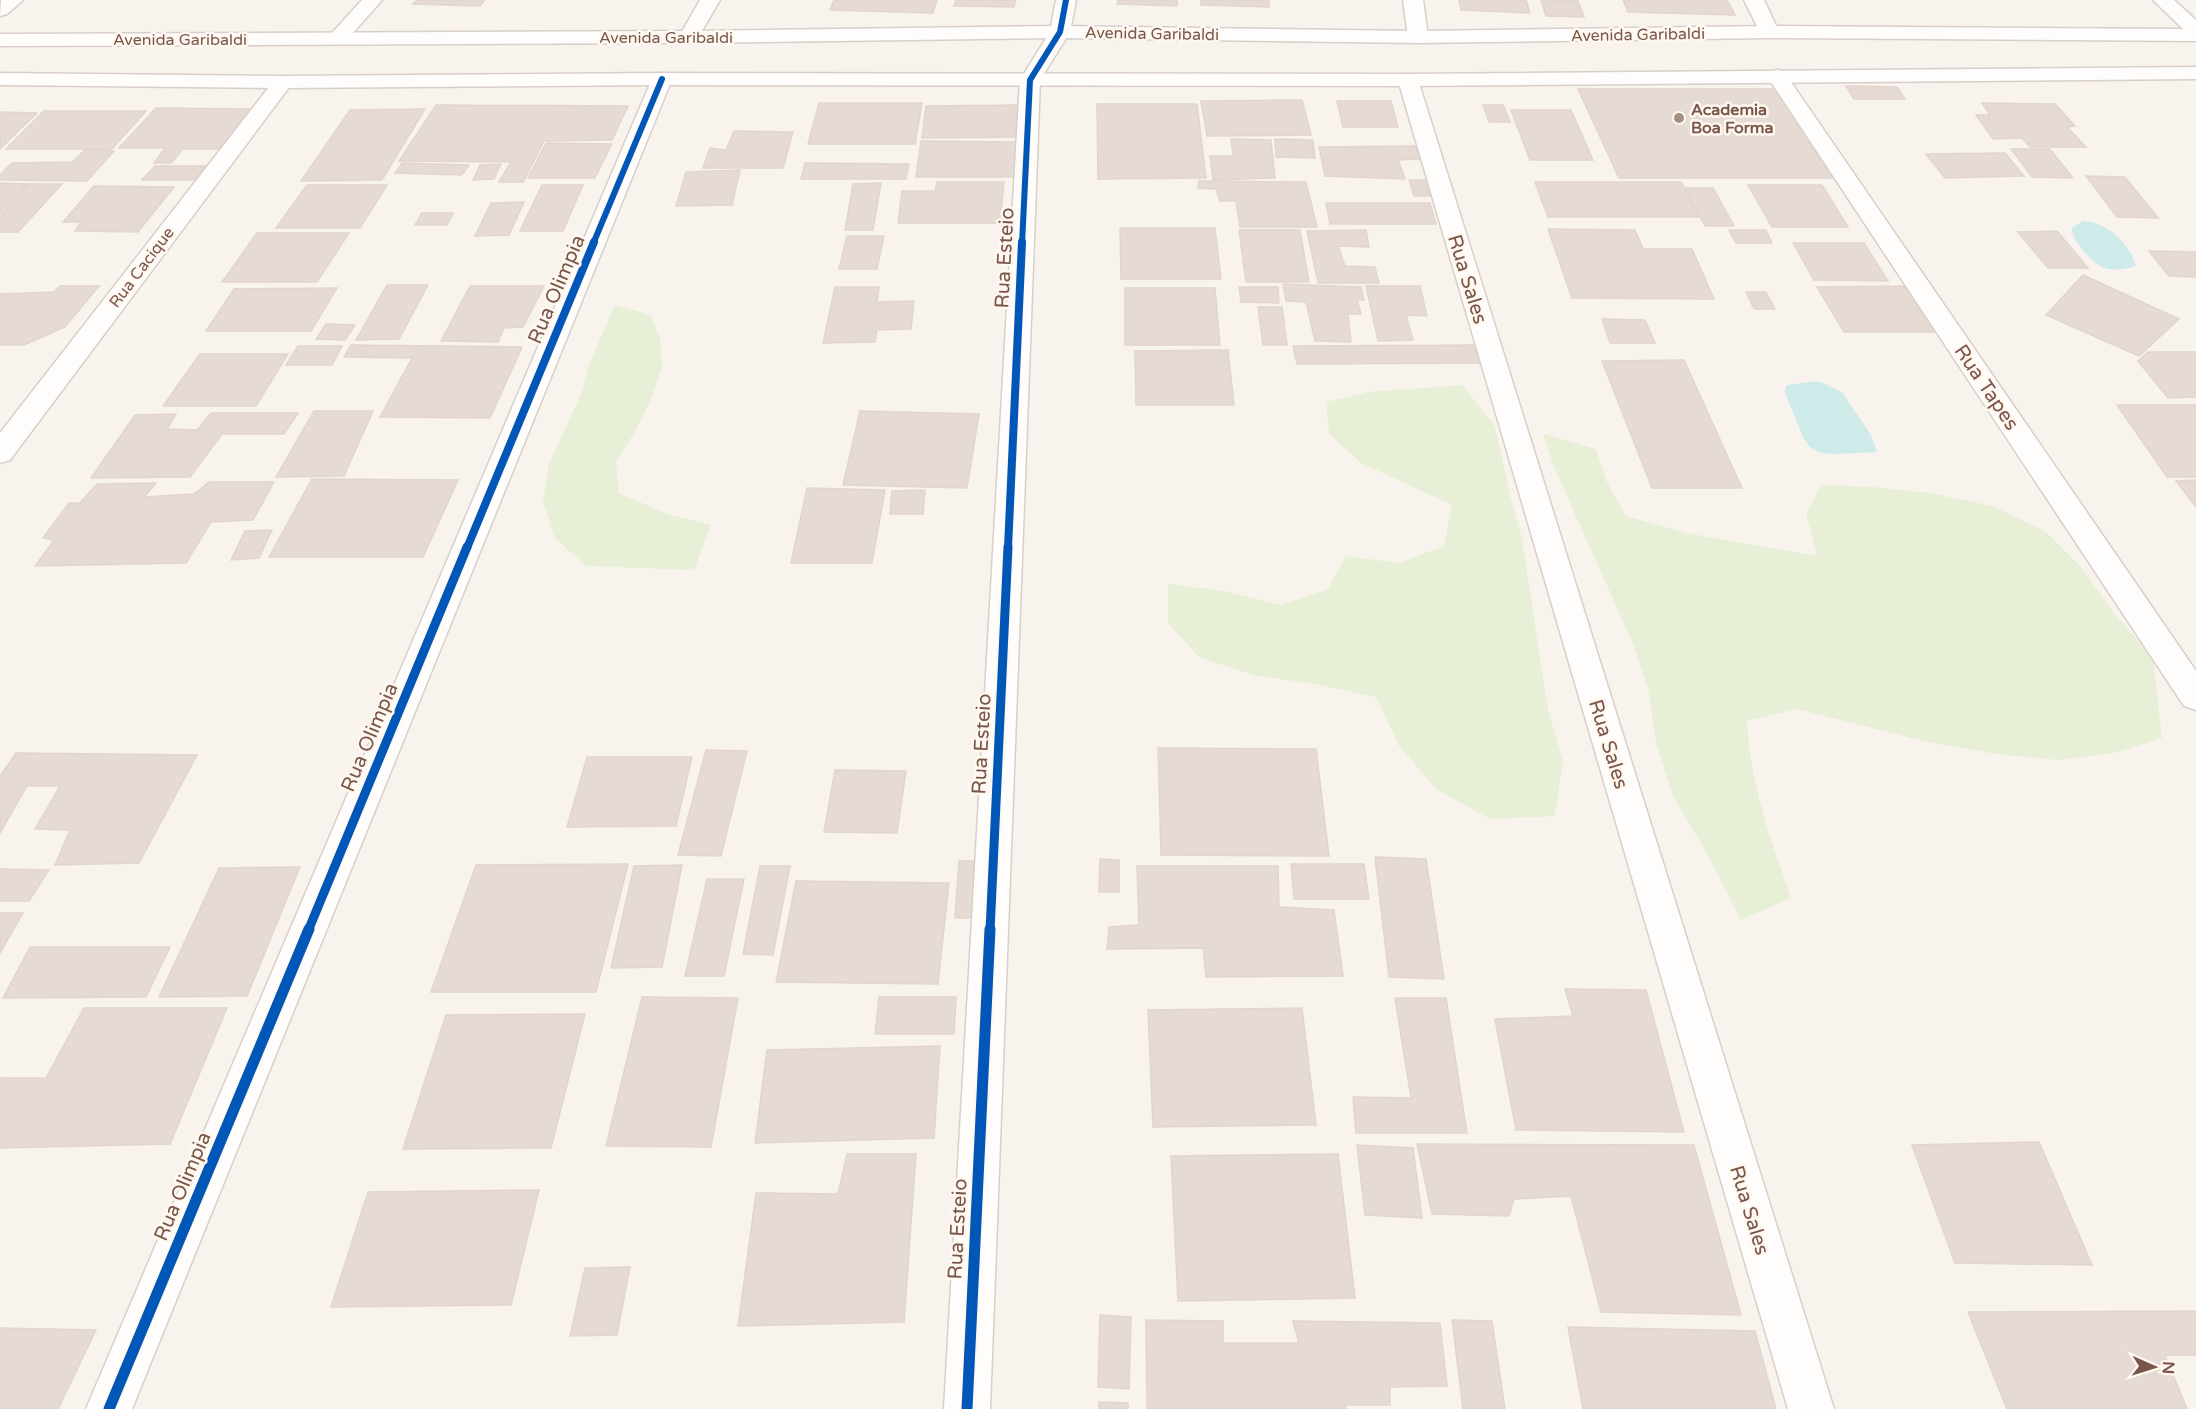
<svg xmlns="http://www.w3.org/2000/svg" width="2196" height="1409" font-family="'Varela Round',sans-serif">
  <style>
    .green { fill: #e7f0d7 }
    .water { fill: #ceebea }
    .building { fill: #e6dad4; stroke: #e2d5cf; stroke-width: 1.5 }
    .lines { fill: none; stroke-linecap: round; stroke-linejoin: round }
    .street-casing { stroke: #d8cfca; stroke-width: 3 }
    .secondary-casing { stroke: #d9cec9; stroke-width: 3 }
    .street { fill: #fefdfc; fill-rule: evenodd }
    .secondary { fill: #fefdfc; fill-rule: evenodd }
    .cycleway-far3-casing { stroke: #fff8f0; stroke-width: 8 }
    .cycleway-far2-casing { stroke: #fff8f0; stroke-width: 10 }
    .cycleway-far1-casing { stroke: #fff8f0; stroke-width: 13 }
    .cycleway-casing { stroke: #fff8f0; stroke-width: 15 }
    .cycleway-far3 { stroke: #0057b8; stroke-width: 6 }
    .cycleway-far2 { stroke: #0057b8; stroke-width: 8 }
    .cycleway-far1 { stroke: #0057b8; stroke-width: 9 }
    .cycleway { stroke: #0057b8; stroke-width: 11 }
    .poi-dot { fill: #a68d83; stroke: #fff8f0; stroke-width: 2 }
    .labels { text-anchor: middle; stroke-width: 5; stroke-linejoin: round; paint-order: stroke }
    .far-street-label { font-size: 16px; fill: #7a564a; stroke: #fff8f0 }
    .far-poi-label { font-size: 16px; font-weight: bold; fill: #7a564a; stroke: #fff8f0; text-anchor: start }
    .street-label { font-size: 20px; fill: #7a564a; stroke: #fff8f0 }
  </style>
  <rect width="100%" height="100%" fill="#f9f3ed"/>
  <!-- green -->
  <path class="green" d="M615 305 651 315 660 339 662 366 652 397 636 430 616 462 619 493 667 514 711 525 694 570 586 566 554 537 543 501 549 464 581 394 590 362Z
    M1462 385 1495 426 1511 499 1522 538 1548 710 1563 761 1555 816 1490 819 1436 789 1399 746 1376 697 1314 684 1254 675 1200 658 1168 623V584L1225 591 1280 605 1327 590 1346 556 1399 563 1444 546 1452 505 1361 463 1329 434 1326 402 1367 392Z
    M1543 434 1596 449 1607 482 1626 516 1686 533 1817 556 1806 514 1821 485 1873 487 1931 493 1992 506 2045 531 2082 568 2113 612 2153 658 2162 738 2114 753 2058 760 1996 754 1927 742 1797 709 1747 721C1750 783 1771 840 1791 898L1741 920 1709 857 1673 796 1656 743 1649 692 1633 644 1554 467Z"/>
  <!-- water -->
  <path class="water" d="M2083 221C2105 221 2131 244 2136 266 2110 274 2099 270 2082 249 2077 242 2072 236 2072 228Z
    M1818 381 1842 392 1871 435 1877 452 1835 454 1821 453 1810 447 1804 439 1784 391 1787 385Z"/>
  <!-- building -->
  <path class="building" d="M417 0H485L480 6 413 4Z
    M834 0H937L933 13 830 10Z
    M956 0H1016L1014 7 954 6Z
    M1118 0H1177V6L1117 4Z
    M1201 0H1269V7L1201 5Z
    M1459 0H1526L1530 13 1461 10Z
    M1541 0 1578 1 1584 17 1546 16Z
    M1623 0H1727L1735 15 1628 12Z
    M1846 86 1897 87 1905 99H1854Z
    M1578 89H1782L1841 178H1619Z
    M1302 100 1311 135 1207 136 1201 101Z
    M1337 101H1391L1398 127H1343Z
    M819 103H922L915 144H808Z
    M1982 103 2055 104 2075 126 2067 127 2086 147H2030L2022 138 1993 139 1976 115H1990Z
    M1097 104H1197L1206 178 1098 179Z
    M436 105 628 106 612 140 544 141 523 182H499L511 162 399 161Z
    M1025 105 1024 137 922 138 926 106Z
    M1483 105H1503L1510 122H1489Z
    M156 108 257 109 224 149H183L171 163H154L165 148H119Z
    M425 109 382 180 301 181 350 110Z
    M1511 110H1571L1593 160H1530Z
    M44 111H146L112 149H6Z
    M0 112 37 113 0 149Z
    M734 131 793 132 783 168H703L710 148 726 150Z
    M1231 139 1271 140 1275 178 1213 180 1210 156H1233Z
    M1275 139 1313 140 1315 158 1276 157Z
    M921 141 1022 142 1020 177H916Z
    M546 143 612 144 595 178H528Z
    M1416 146 1421 159 1398 160 1405 179 1325 176 1319 147Z
    M2011 149H2050L2073 178 2032 177Z
    M85 150 114 151 87 181 0 180V175L12 163 73 162Z
    M2005 153 2024 176 1945 178 1926 154Z
    M402 163 469 165 462 175 395 173Z
    M805 163 909 164 906 179H801Z
    M501 164 494 179 473 180 480 165Z
    M155 166H212L201 180H142Z
    M740 170 732 205 676 206 686 172Z
    M2086 176 2125 177 2158 218 2117 217Z
    M1409 180H1435L1440 196H1414Z
    M1199 181 1306 182 1317 227H1240L1236 201H1220L1216 189 1198 188Z
    M937 182H1004L1000 223H898L902 191H935Z
    M1535 182H1681L1699 217H1548Z
    M0 183 27 184 0 213Z
    M881 183 873 230H845L853 184Z
    M29 184H62L18 232H0V216Z
    M307 185H387L360 228H276Z
    M542 185H583L563 231H520Z
    M1748 185H1822L1848 227H1772Z
    M94 186 174 187 138 232 75 231 81 222H63Z
    M1685 188H1713L1734 226H1705Z
    M524 202 509 235 475 236 491 203Z
    M1326 203H1430L1436 224H1330Z
    M422 213H453L447 225H415Z
    M1120 228H1215L1221 279H1121Z
    M1548 229 1635 230 1643 249H1692L1714 299 1572 298Z
    M1239 230H1300L1309 282H1246Z
    M1366 230 1369 247 1338 246 1345 266 1375 267 1379 283H1318L1307 231Z
    M1729 230H1766L1772 243H1736Z
    M2057 231 2088 268H2048L2018 232Z
    M257 233H349L317 282H222Z
    M847 236H884L877 269H839Z
    M1793 243H1864L1888 281 1814 280Z
    M2149 251 2196 252V277L2169 276Z
    M2083 275 2179 319 2139 356 2046 315Z
    M1283 284 1361 287 1364 300H1357L1361 314H1348L1351 342 1315 341 1306 302 1286 301Z
    M387 285H428L399 339 356 340Z
    M60 286H99L65 327 24 345H0V294L54 292Z
    M470 286H544L523 327 504 328 498 342 441 341Z
    M1366 286H1420L1427 316 1406 315 1413 340 1378 341Z
    M1911 286 1941 332H1844L1817 287Z
    M835 287H879L877 302 914 301 911 329 877 330 875 342 823 343Z
    M1239 287H1278L1279 303 1241 302Z
    M337 288 311 331H206L234 289Z
    M1125 288H1215L1220 345H1125Z
    M1746 292H1766L1775 309H1754Z
    M1258 307H1282L1287 345H1263Z
    M1602 319 1645 320 1655 343H1610Z
    M326 324 355 325 345 340 316 339Z
    M351 345 522 347 490 418 380 417 412 358 344 357Z
    M1488 345 1493 363 1297 364 1293 346Z
    M298 346H342L332 365H286Z
    M1228 350 1234 405H1136L1135 351Z
    M2148 352H2196V397L2168 398 2138 361Z
    M200 354H288L256 406H163Z
    M1684 360 1742 488H1652L1602 361Z
    M2117 405H2196V477H2167Z
    M314 411H373L344 476 276 477Z
    M860 411 979 414 967 488 843 485Z
    M211 413H298L284 434H222L190 477 91 478 135 415 176 414 167 429 197 430Z
    M312 479 458 480 423 557H269Z
    M2196 480V507L2176 481Z
    M209 482H274L253 520 211 522 186 563 35 566 54 540 43 538 69 503H80L97 484 156 483 144 497 194 494Z
    M807 488 885 490 872 563H791Z
    M925 490 923 514H890L892 491Z
    M272 530 259 558 231 560 245 531Z
    M1158 748 1316 749 1329 856 1161 855Z
    M706 750 747 751 721 856 678 855Z
    M16 753 197 755 139 863 55 865 70 830 35 829 60 786H27L0 833V776Z
    M587 757H692L676 826 567 827Z
    M835 770 906 771 897 833 824 832Z
    M1375 857 1426 859 1444 979 1389 977Z
    M1100 859 1119 860V892H1099Z
    M959 861H979L976 918H955Z
    M628 864 596 992H431L476 865Z
    M1291 864H1364L1369 899H1294Z
    M682 865 662 967 611 968 634 866Z
    M760 866H790L773 955 743 954Z
    M1137 866H1278L1279 907 1334 910 1343 976 1206 977 1203 948 1107 949 1109 927 1139 925Z
    M300 867 247 996 159 997 219 868Z
    M0 869 49 870 29 901H0Z
    M707 879H744L724 976H685Z
    M796 881 949 883 938 984 776 982Z
    M0 913H23L0 953Z
    M30 947H170L146 997 3 998Z
    M1565 989 1646 990 1684 1132 1516 1130 1495 1019 1573 1016Z
    M642 997 738 998 711 1147 606 1146Z
    M879 997H956L954 1034H875Z
    M1395 998H1446L1467 1133H1356L1353 1097 1411 1098Z
    M84 1008H227L170 1144 0 1148V1078H46Z
    M1302 1008 1316 1125 1153 1127 1148 1010Z
    M585 1014 551 1148 403 1149 446 1015Z
    M940 1046 934 1138 755 1143 767 1050Z
    M2039 1142 2092 1265 1955 1263 1912 1145Z
    M1417 1144 1694 1145 1741 1315 1601 1312 1571 1196 1514 1199 1509 1216 1432 1214Z
    M1357 1145 1413 1148 1422 1218 1365 1215Z
    M847 1154H916L904 1322 738 1326 756 1193 838 1194Z
    M1338 1154 1355 1298 1178 1301 1171 1156Z
    M539 1190 511 1305 331 1307 368 1192Z
    M630 1267 617 1335 570 1336 585 1268Z
    M2196 1311V1355H2165L2187 1409H2007L1968 1312Z
    M1100 1315 1131 1317 1129 1389 1098 1387Z
    M1146 1320 1223 1321V1343H1299L1293 1321 1440 1323 1447 1386 1390 1387V1405H1346V1409H1147Z
    M1452 1320 1492 1321 1505 1409H1463Z
    M1568 1327 1755 1331 1776 1409H1583Z
    M0 1328 96 1330 58 1409H0Z
    M1099 1402 1128 1403V1409H1099Z"/>
  <g class="lines">
    <!-- street casing -->
    <g class="street-casing">
      <path id="street" d="M362 0H382L345 42H331L328 38 331 34Z
        M700 0H720L696 41H682L679 37Z
        M1056 0H1076L1070 32 1040 80 990 1409H944L1020 80 1050 32Z
        M1403 0H1423L1428 37 1425 41H1411L1408 37Z
        M1744 0H1764L1779 32 1776 36H1762Z
        M1777 70 1784 72 2196 671V710L2184 706 1767 76 1770 72Z
        M662 73 669 75 672 79 132 1409H86L652 79 655 75Z
        M1408 74 1415 76 1418 80 1834 1409H1788L1398 80 1401 76Z
        M283 76 290 78 293 82 290 86 10 460 0 463V433L276 78Z"/>
    </g>
    <!-- secondary casing -->
    <g class="secondary-casing">
      <path id="secondary" d="M23 0 7 14 0 16 1 0Z
        M2153 0H2174L2196 20V41L1769 38 1418 43 1060 38 689 43 0 46V34L689 31 1060 26 1418 31 1769 26 2183 29Z
        M2196 67V79L1408 86 662 85 283 88 0 85V73L283 76 662 73 1408 74Z"/>
    </g>
    <!-- street -->
    <use href="#street" class="street"/>
    <!-- secondary -->
    <use href="#secondary" class="secondary"/>
    <!-- cycleway-far3 casing -->
    <g class="cycleway-far3-casing">
      <path id="cycleway-far3" d="M593 244 662 79
        M1022 244 1030 80 1060 32 1066 0"/>
    </g>
    <!-- cycleway-far2 casing -->
    <g class="cycleway-far2-casing">
      <path id="cycleway-far2" d="M467 548 594 242
        M1008 548 1022 242"/>
    </g>
    <!-- cycleway-far1 casing -->
    <g class="cycleway-far1-casing">
      <path id="cycleway-far1" d="M308 931 467 547
        M990 931 1008 547"/>
    </g>
    <!-- cycleway casing -->
    <g class="cycleway-casing">
      <path id="cycleway" d="M109 1409 309 929
        M967 1409 990 929"/>
    </g>
    <!-- cycleway-far3 -->
    <use href="#cycleway-far3" class="cycleway-far3"/>
    <!-- cycleway-far2 -->
    <use href="#cycleway-far2" class="cycleway-far2"/>
    <!-- cycleway-far1 -->
    <use href="#cycleway-far1" class="cycleway-far1"/>
    <!-- cycleway -->
    <use href="#cycleway" class="cycleway"/>
  </g>
  <!-- markers -->
  <circle class="poi-dot" cx="1679" cy="118" r="6"/>
  <g class="labels">
    <!-- far-street labels -->
    <g class="far-street-label">
      <text transform="translate(1152 33) rotate(1)" y="6">Avenida Garibaldi</text>
      <text transform="translate(1638 34) rotate(-1)" y="6">Avenida Garibaldi</text>
      <text x="666" y="43">Avenida Garibaldi</text>
      <text x="180" y="45">Avenida Garibaldi</text>
      <text transform="translate(141 267) rotate(-53)" y="6">Rua Cacique</text>
    </g>
    <!-- far-poi labels -->
    <g class="far-poi-label">
      <text x="1691" y="115">Academia<tspan x="1691" dy="18">Boa Forma</tspan></text>
    </g>
    <!-- street labels -->
    <g class="street-label">
      <text transform="translate(1004 258) rotate(-87)" y="7">Rua Esteio</text>
      <text transform="translate(1468 279) rotate(73)" y="7">Rua Sales</text>
      <text transform="translate(556 289) rotate(-67)" y="7">Rua Olimpia</text>
      <text transform="translate(1987 387) rotate(56)" y="7">Rua Tapes</text>
      <text transform="translate(369 737) rotate(-67)" y="7">Rua Olimpia</text>
      <text transform="translate(981 744) rotate(-87)" y="7">Rua Esteio</text>
      <text transform="translate(1609 744) rotate(73)" y="7">Rua Sales</text>
      <text transform="translate(182 1186) rotate(-67)" y="7">Rua Olimpia</text>
      <text transform="translate(1750 1210) rotate(73)" y="7">Rua Sales</text>
      <text transform="translate(957 1229) rotate(-87)" y="7">Rua Esteio</text>
    </g>
  </g>
  <!-- north arrow -->
  <g transform="translate(2154 1367) rotate(93)" stroke="#fff8f0" stroke-width="4.5" paint-order="stroke">
  <path d="M0-4.5L10 22L0 15L-10 22Z" fill="#7a564a"/>
  <text y="-9" font-size="16" font-weight="bold" text-anchor="middle" fill="#7a564a">N</text>
  </g>
</svg>
